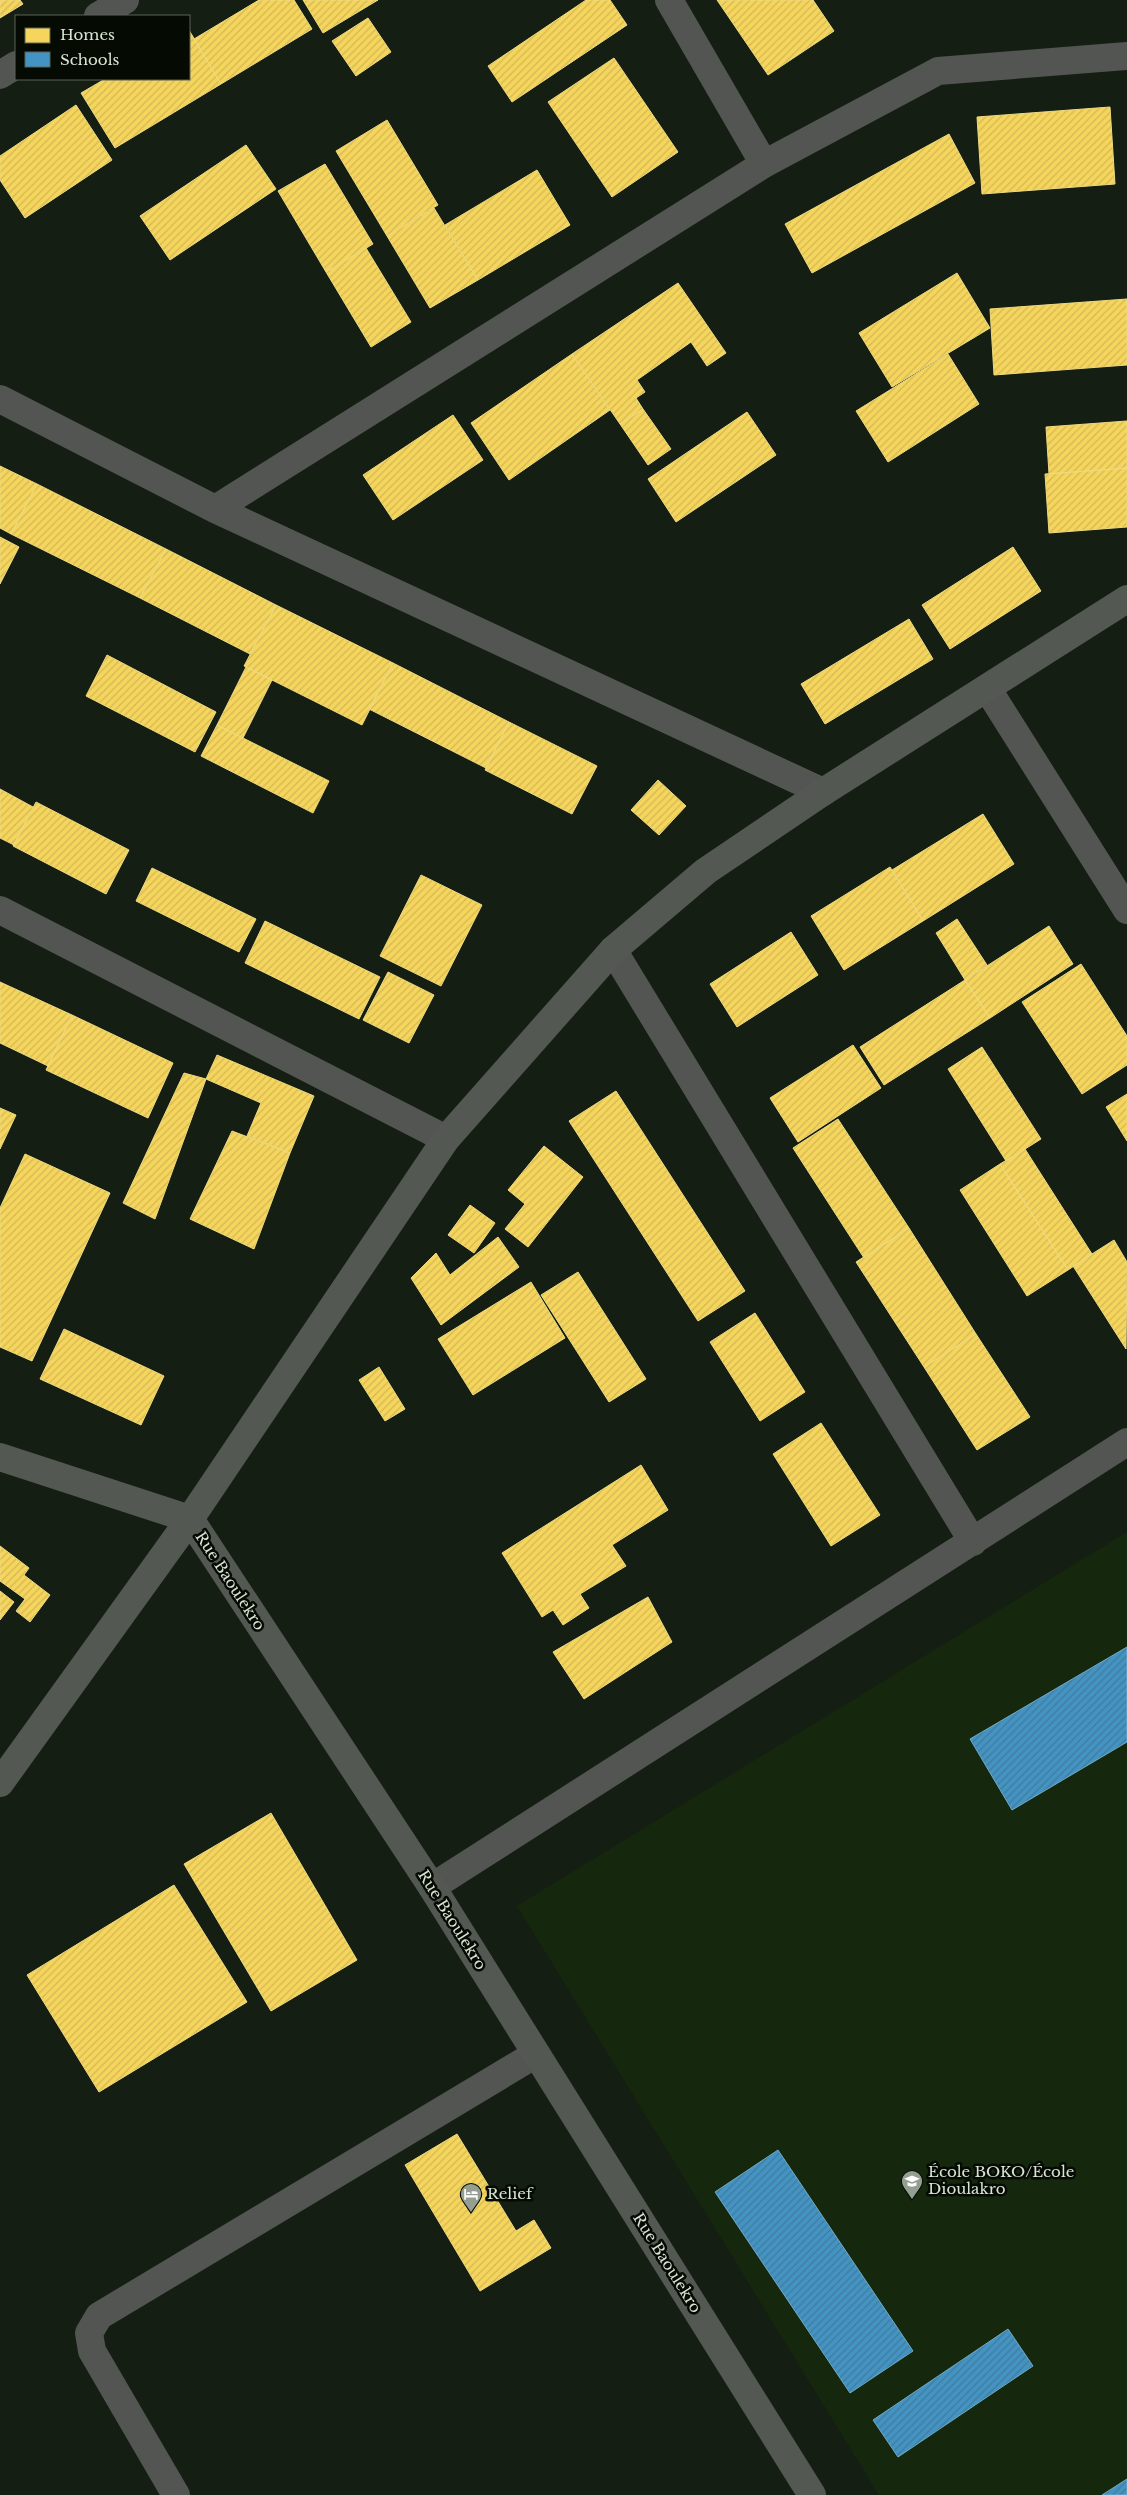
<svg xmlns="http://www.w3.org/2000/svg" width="1127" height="2495" font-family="'Libre Baskerville',serif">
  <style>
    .built { fill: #15280e }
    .homes { fill: url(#homes-hatch); stroke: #edda80 }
    .schools { fill: url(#schools-hatch); stroke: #70abc8 }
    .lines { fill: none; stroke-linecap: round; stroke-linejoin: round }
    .street { stroke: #525551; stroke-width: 28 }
    .secondary { stroke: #535852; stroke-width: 28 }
    .labels { text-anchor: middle; stroke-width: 5; stroke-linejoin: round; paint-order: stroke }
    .street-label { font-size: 15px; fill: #d9e4d5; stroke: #050b03 }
    .poi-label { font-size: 15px; fill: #d9e4d5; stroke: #050b03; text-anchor: start }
  </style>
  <defs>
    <pattern id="homes-hatch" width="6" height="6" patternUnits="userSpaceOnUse" patternTransform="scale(1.25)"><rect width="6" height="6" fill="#f6d55c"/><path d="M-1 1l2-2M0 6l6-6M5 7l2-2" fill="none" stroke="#d2b856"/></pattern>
    <pattern id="schools-hatch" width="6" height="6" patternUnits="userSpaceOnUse" patternTransform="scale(1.25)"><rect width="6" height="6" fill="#4393c3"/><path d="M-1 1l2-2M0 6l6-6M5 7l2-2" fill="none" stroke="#427b9c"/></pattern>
  </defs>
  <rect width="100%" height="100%" fill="#151e12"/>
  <!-- built -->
  <path class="built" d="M1127 1532V2495H879L517 1906Z"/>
  <!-- homes -->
  <path class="homes" d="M0 0H20L23 4 0 18Z
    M259 0H294L312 29 221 84 194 39Z
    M303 0H378L323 33Z
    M586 0H610L627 25 512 102 488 66Z
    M717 0H813L834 31 768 75Z
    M368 18 391 52 356 76 332 41Z
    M189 30 221 84 115 148 81 93 105 79H189Z
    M614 58 678 152 612 197 548 102Z
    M76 105 112 160 25 218 0 180V156Z
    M1110 107 1115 184 982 194 977 117Z
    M387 120 438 205 387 236 336 151Z
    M949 134 975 183 812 273 785 224Z
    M246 145 276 189 170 260 140 216Z
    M325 164 373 244 326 272 278 191Z
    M537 170 570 225 478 280 445 225Z
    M434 208 478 280 430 308 387 236Z
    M366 248 411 322 371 347 326 272Z
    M957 273 990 328 892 387 859 333Z
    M678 283 726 353 707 366 691 342 637 380 645 392 636 398 643 409 620 424 572 354Z
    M1127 299V365L994 375 990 309Z
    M572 354 610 410 509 480 471 423Z
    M948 354 979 404 888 462 856 411Z
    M643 409 671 449 648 465 620 424Z
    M747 412 776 455 676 522 648 479Z
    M453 415 483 460 393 520 363 475Z
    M1127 421V468L1049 474 1046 427Z
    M0 466 37 484 11 534 0 528Z
    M1127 468V527L1049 533 1045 474Z
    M37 484 166 549 140 598 11 534Z
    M0 537 19 547 0 584Z
    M1013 547 1041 591 950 649 922 605Z
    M166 549 276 605 250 654 140 598Z
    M276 605 393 663 362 725 244 666Z
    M909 619 933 659 825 724 801 684Z
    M107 655 216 712 195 752 86 696Z
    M393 663 509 722 486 768 369 709Z
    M246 667 272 680 243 738 217 725Z
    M509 722 597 766 572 814 485 770Z
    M217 725 329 781 313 813 201 756Z
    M658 780 686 806 659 835 631 810Z
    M0 789 33 807 14 845 0 838Z
    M36 802 129 850 106 894 13 846Z
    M983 814 1014 864 923 921 892 870Z
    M890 867 923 921 844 970 811 916Z
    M152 868 256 919 239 952 136 901Z
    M421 875 482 905 441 986 380 956Z
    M957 919 987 965 965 980 936 933Z
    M265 921 380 977 359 1019 245 963Z
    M1049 926 1073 964 990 1018 965 980Z
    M791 932 818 975 737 1027 710 984Z
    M1081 964 1127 1036V1065L1082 1094 1022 1002Z
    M388 972 434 995 409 1043 363 1020Z
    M965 980 990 1018 884 1085 860 1047Z
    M0 982 72 1015 48 1066 0 1043Z
    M72 1015 173 1063 148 1118 46 1070Z
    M853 1045 881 1088 798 1142 770 1098Z
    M982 1047 1041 1139 1006 1161 948 1069Z
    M217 1055 314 1096 290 1153 247 1136 261 1103 206 1079Z
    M184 1073 206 1079 155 1219 123 1203Z
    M616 1091 745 1291 698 1321 569 1121Z
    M1127 1094V1141L1106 1107Z
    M0 1108 16 1115 0 1149Z
    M838 1119 909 1228 864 1258 793 1148Z
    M232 1131 290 1153 254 1249 190 1219Z
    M544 1146 583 1177 528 1247 505 1229 525 1204 508 1190Z
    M1025 1149 1092 1254 1068 1270 1000 1164Z
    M25 1154 110 1193 32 1361 0 1347V1208Z
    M1000 1164 1068 1270 1027 1296 960 1190Z
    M470 1205 495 1223 474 1253 448 1235Z
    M909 1228 976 1334 924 1367 856 1262Z
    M498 1237 519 1267 441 1325 411 1278 436 1253 450 1275Z
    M1114 1240 1127 1262 1126 1349 1073 1266Z
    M578 1272 646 1379 609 1402 541 1295Z
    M531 1282 565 1338 473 1395 438 1339Z
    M755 1313 805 1392 760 1421 710 1342Z
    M64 1329 164 1376 141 1425 40 1379Z
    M976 1334 1030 1417 977 1450 924 1367Z
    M379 1367 405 1409 385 1421 359 1380Z
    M821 1423 880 1515 831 1546 773 1454Z
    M641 1465 668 1510 612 1545 626 1566 580 1594 589 1608 563 1625 553 1610 542 1617 502 1553Z
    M0 1546 29 1568 24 1575 50 1595 30 1622 16 1611 25 1599 0 1581Z
    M0 1591 14 1602 0 1620Z
    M648 1597 672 1642 584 1699 553 1652Z
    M271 1813 357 1960 271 2011 184 1864Z
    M174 1885 247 2002 99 2092 27 1975Z
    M457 2134 516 2231 534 2220 551 2248 480 2291 405 2165Z"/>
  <!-- schools -->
  <path class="schools" d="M1127 1647V1742L1012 1810 970 1739Z
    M778 2150 913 2351 850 2393 715 2192Z
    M1008 2329 1033 2366 898 2457 873 2420Z
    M1127 2479V2495H1102Z"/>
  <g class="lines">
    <!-- street -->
    <path class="street" d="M669 0 764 164
      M98 16 125 0
      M0 75 16 65
      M0 399 215 509 823 792
      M215 509 764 164 938 71 1127 56
      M987 688 1127 910
      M0 910 446 1139
      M613 950 973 1542
      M432 1887 1127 1442
      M176 2495 92 2351 89 2333 99 2316 536 2054"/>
    <!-- secondary -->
    <path class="secondary" d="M0 1457 190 1519 432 1887 812 2495
      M0 1783 190 1519 446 1139 613 950 706 871 823 792 1127 599"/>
  </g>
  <!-- icons -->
  <defs>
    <g id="school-pin" transform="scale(1.125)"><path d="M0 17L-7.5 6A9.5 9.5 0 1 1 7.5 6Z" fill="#949f91" stroke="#050b03"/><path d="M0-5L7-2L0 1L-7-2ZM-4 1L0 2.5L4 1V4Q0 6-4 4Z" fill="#fff"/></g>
    <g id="hotel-pin" transform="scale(1.125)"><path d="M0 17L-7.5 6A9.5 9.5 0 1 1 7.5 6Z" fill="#949f91" stroke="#050b03"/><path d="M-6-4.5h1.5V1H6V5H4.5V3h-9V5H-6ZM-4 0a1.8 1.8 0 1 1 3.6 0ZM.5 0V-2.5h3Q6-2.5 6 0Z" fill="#fff"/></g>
  </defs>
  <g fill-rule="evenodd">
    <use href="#school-pin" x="912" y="2181"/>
    <use href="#hotel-pin" x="471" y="2194"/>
  </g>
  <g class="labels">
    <!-- street labels -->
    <g class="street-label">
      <text transform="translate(230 1581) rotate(57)" y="5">Rue Baoulekro</text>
      <text transform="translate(452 1920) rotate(58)" y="5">Rue Baoulekro</text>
      <text transform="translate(667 2263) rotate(58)" y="5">Rue Baoulekro</text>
    </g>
    <!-- poi labels -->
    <g class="poi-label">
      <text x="928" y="2177">École BOKO/École<tspan x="928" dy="17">Dioulakro</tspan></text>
      <text x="487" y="2199">Relief</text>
    </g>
  </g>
  <!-- legend -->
  <rect x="15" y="15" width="175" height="65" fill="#050b03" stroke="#5a6257"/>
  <rect x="25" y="28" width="25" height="15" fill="#f6d55c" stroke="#5a6257"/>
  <text x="60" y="40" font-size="15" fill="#d9e4d5">Homes</text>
  <rect x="25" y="52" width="25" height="15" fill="#4393c3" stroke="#5a6257"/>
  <text x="60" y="65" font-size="15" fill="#d9e4d5">Schools</text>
</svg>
